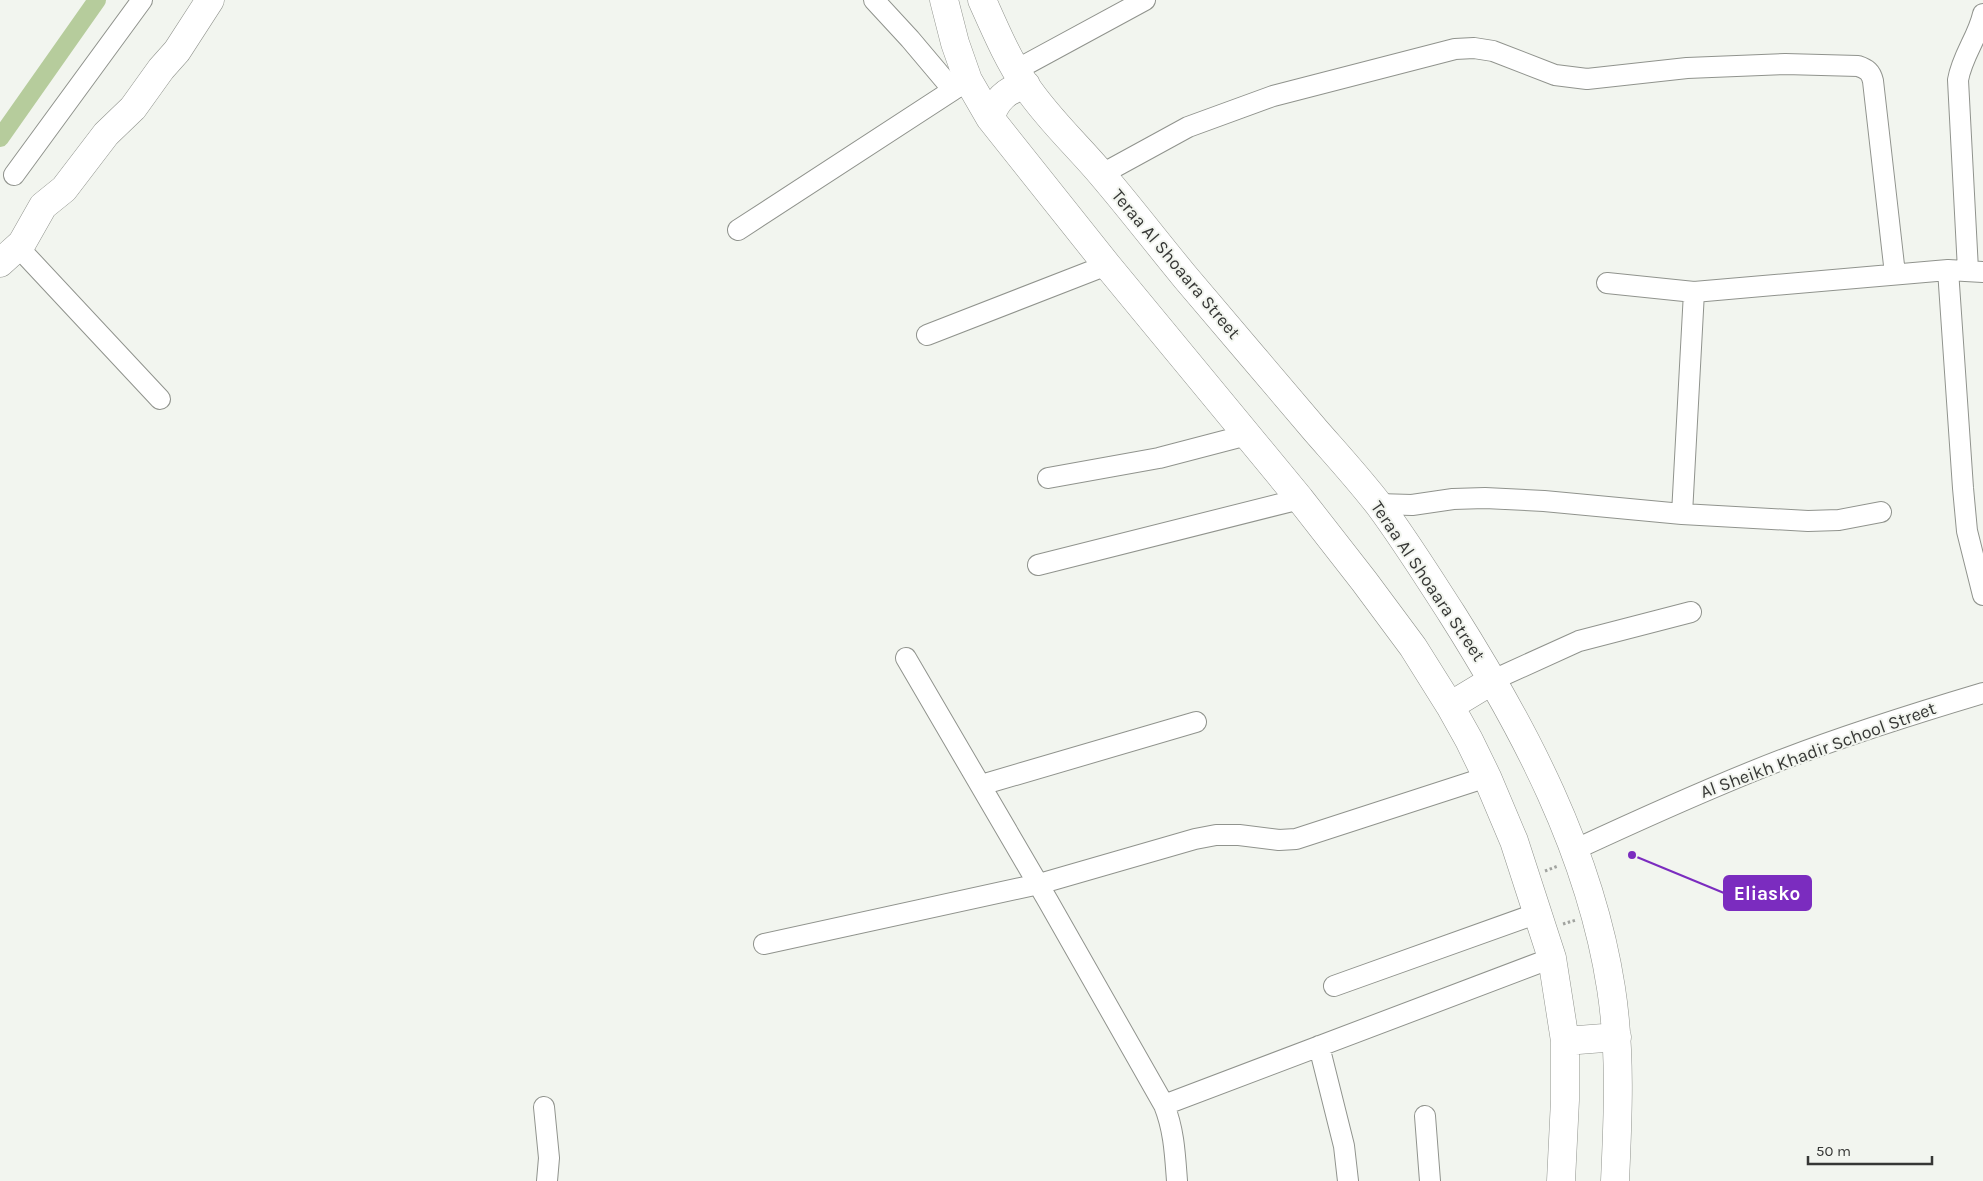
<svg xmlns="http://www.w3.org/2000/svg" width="1983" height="1181" font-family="Karla,sans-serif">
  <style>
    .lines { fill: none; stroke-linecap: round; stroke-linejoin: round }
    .canal { stroke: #b6cc9c; stroke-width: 18 }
    .street-casing { stroke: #90938d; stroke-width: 22 }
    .secondary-casing { stroke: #90938d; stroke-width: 29 }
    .highway-casing { stroke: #90938d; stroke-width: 29 }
    .path { stroke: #a1a39f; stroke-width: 3; stroke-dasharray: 2.5 2.5; stroke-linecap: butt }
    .street { stroke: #fff; stroke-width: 20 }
    .secondary { stroke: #fff; stroke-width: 28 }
    .highway { stroke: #fff; stroke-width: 28 }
    .labels { text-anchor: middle; stroke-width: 4; stroke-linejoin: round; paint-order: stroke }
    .street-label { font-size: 18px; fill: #363735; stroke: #f2f5ef }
    .leader { fill: none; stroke: #7b2cbf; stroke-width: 2 }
    .callout-dot { fill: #7b2cbf; stroke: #f2f5ef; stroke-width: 2 }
    .callout { fill: #7b2cbf; stroke: #7b2cbf; stroke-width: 2 }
    .callout-label { font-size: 19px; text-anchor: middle; font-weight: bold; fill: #fff }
  </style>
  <rect width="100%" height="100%" fill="#f2f5ef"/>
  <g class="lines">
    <!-- canal -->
    <path class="canal" d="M0 138 97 0"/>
    <!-- street casing -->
    <g class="street-casing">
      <path id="street" d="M874 0 910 39 953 90 964 83
        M1016 70 1145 0
        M1102 174 1188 127 1273 96 1455 49 1474 48 1493 51 1555 75 1587 79 1687 68 1785 64 1858 66C1867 69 1871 72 1873 81L1895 274
        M14 175 142 0
        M738 230 953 90
        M19 248 160 399
        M1948 270 1963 488 1967 531 1983 595
        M1968 270 1958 80C1962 56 1978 37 1983 14
        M1607 283 1694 292 1948 270 1983 272
        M927 335 1107 265
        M1048 478 1159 458 1247 435
        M1378 504 1412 505 1453 499 1485 498 1544 501 1682 514 1808 521 1839 520 1881 512
        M1682 514 1694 292
        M1038 565 1300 499
        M906 658 1048 901 1164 1105C1174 1130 1175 1154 1177 1181
        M1493 680 1579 641 1691 612
        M981 785 1196 722
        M1574 850C1643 818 1713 786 1784 759 1849 734 1916 713 1983 693
        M764 944 1039 884 1195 839 1216 835H1239L1279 840 1296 839 1487 777
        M1334 986 1538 913
        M1319 1046 1344 1146 1348 1181
        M1164 1105 1552 958
        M544 1107 549 1158 547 1181
        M1425 1116 1430 1181"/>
    </g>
    <!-- secondary casing -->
    <g class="secondary-casing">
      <path id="secondary" d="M0 263 22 243 43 206 64 189 106 134 133 108 161 69 177 51 210 0"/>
    </g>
    <!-- highway casing -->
    <g class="highway-casing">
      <path id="highway" d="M944 0 955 43 968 80 990 118 1107 265 1300 499 1364 581 1413 647 1450 706 1469 740 1487 777 1514 841 1552 958 1565 1041V1100L1561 1181
        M982 0C995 29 1008 60 1026 86 1048 119 1078 146 1103 176 1131 209 1158 244 1186 278 1229 329 1273 380 1316 431 1337 455 1359 479 1379 505 1405 540 1428 577 1452 614 1524 728 1590 852 1611 988 1621 1052 1618 1116 1615 1181
        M990 118C996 100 1007 89 1026 85
        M1450 706 1493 680
        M1565 1041 1617 1037"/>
    </g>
    <!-- path -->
    <path class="path" d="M1545 871 1558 866
      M1563 924 1576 920"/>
    <!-- street -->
    <use href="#street" class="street"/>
    <!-- secondary -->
    <use href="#secondary" class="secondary"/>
    <!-- highway -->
    <use href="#highway" class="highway"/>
  </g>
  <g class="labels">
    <!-- street labels -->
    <g class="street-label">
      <text transform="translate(1176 264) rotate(50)" y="6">Teraa Al Shoaara Street</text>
      <text transform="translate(1428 581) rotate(56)" y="6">Teraa Al Shoaara Street</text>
      <text transform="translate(1818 750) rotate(-20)" y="6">Al Sheikh Khadir School Street</text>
    </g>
  </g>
  <!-- callouts -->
  <path class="leader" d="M1632 855L1724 893"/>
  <circle class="callout-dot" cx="1632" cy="855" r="5"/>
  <rect class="callout" x="1724" y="876" width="87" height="34" rx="5"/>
  <g class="callout-label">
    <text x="1767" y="900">Eliasko</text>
  </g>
  <!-- scale -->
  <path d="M1808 1156v8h124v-8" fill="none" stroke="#363735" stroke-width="2.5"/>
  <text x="1816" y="1156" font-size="15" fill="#363735" stroke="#f2f5ef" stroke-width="4" paint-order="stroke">50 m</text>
</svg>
